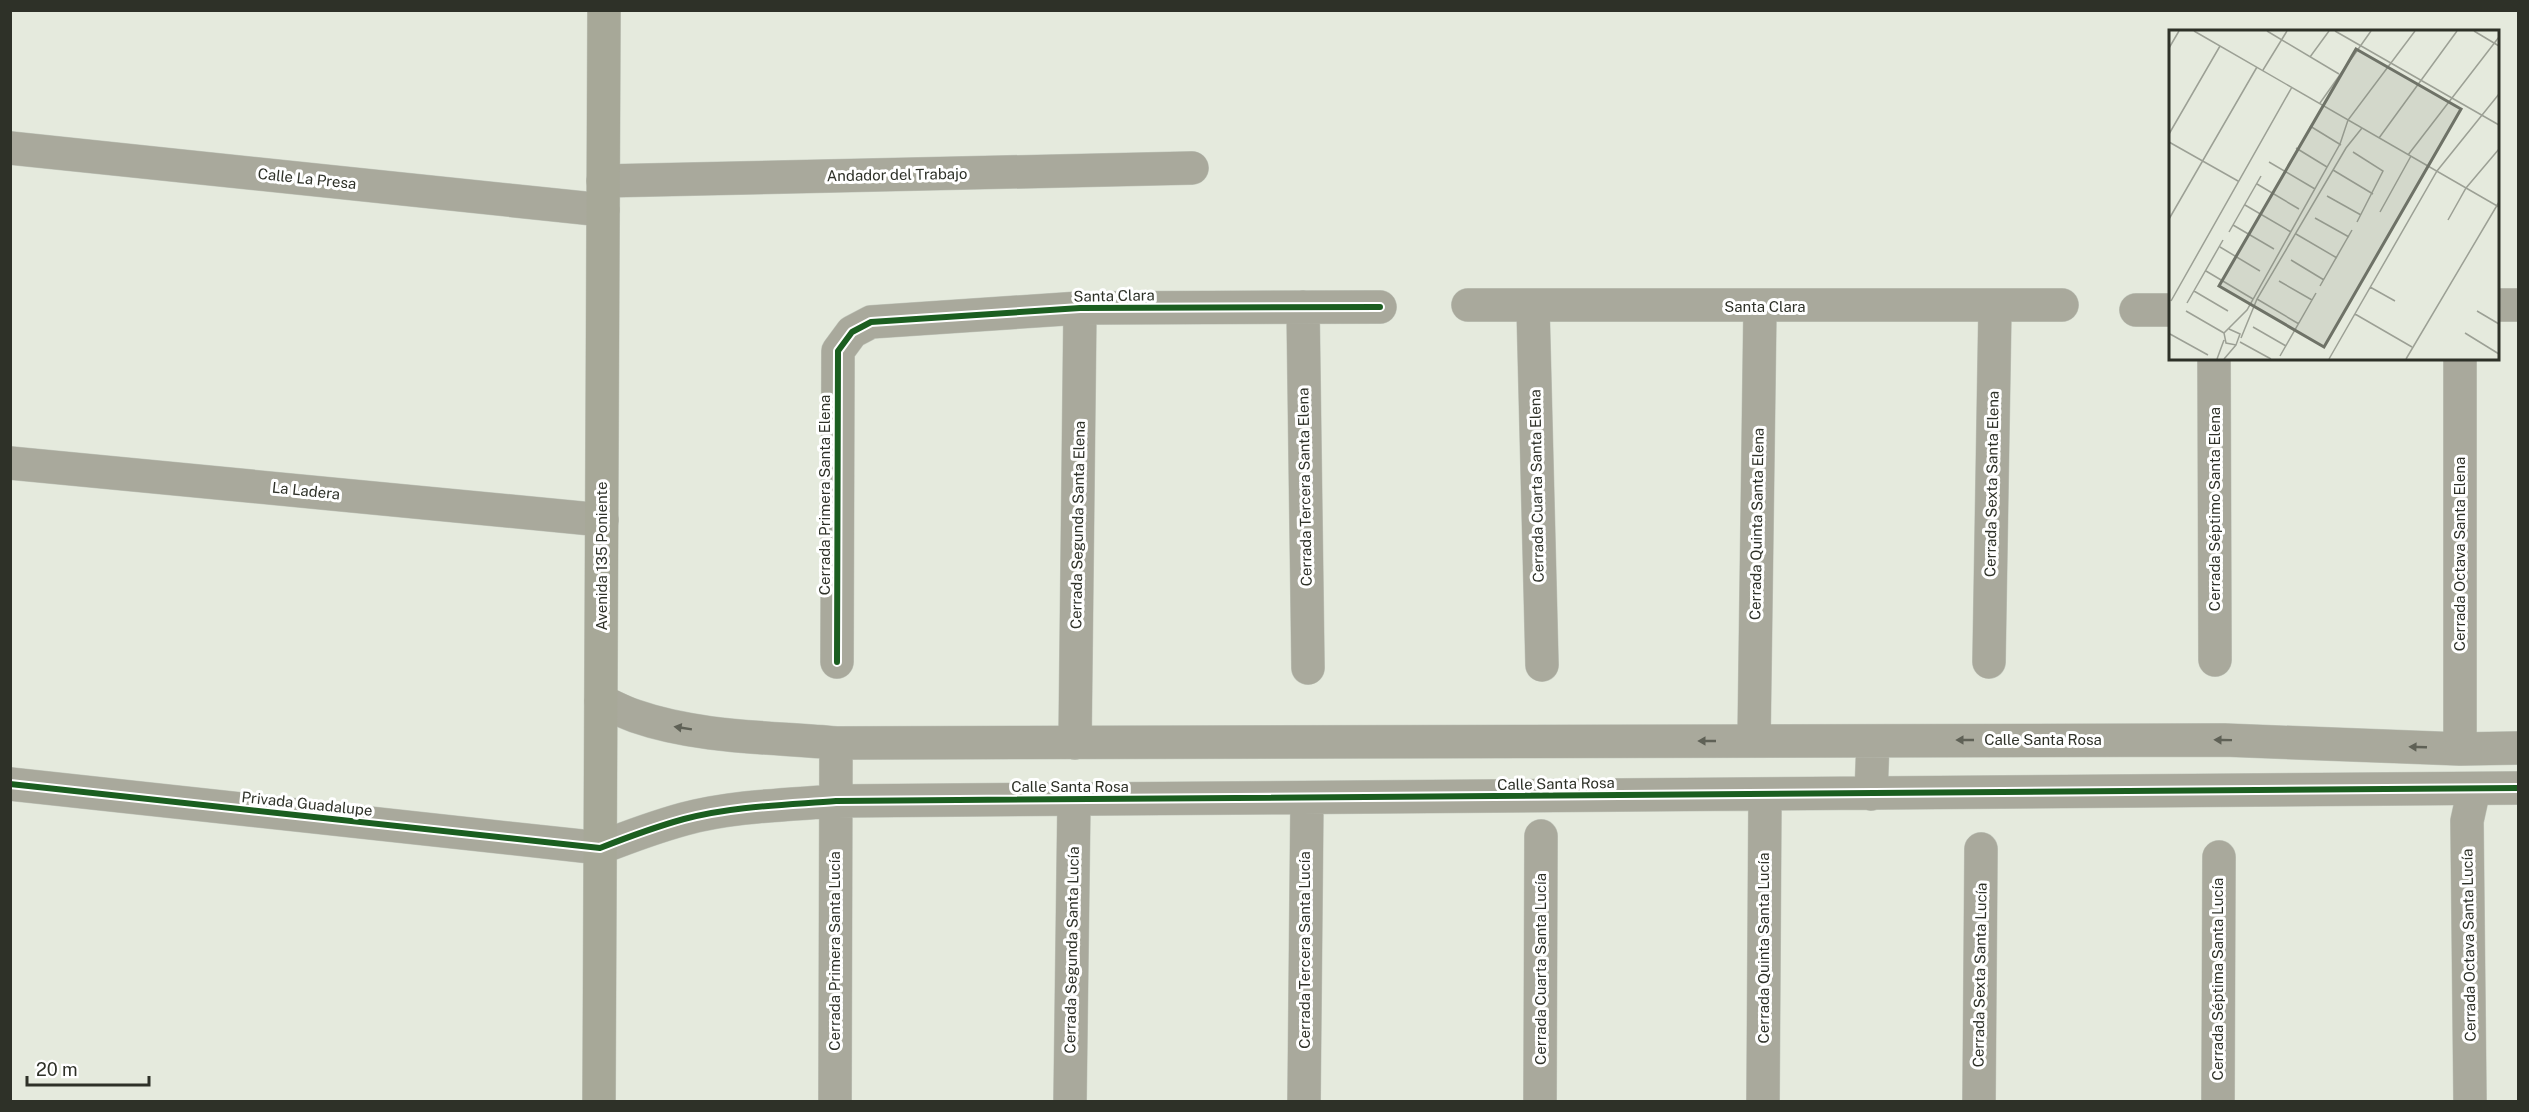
<svg xmlns="http://www.w3.org/2000/svg" width="2529" height="1112" font-family="'Public Sans',sans-serif">
  <style>
    .lines { fill: none; stroke-linecap: round; stroke-linejoin: round }
    .minor-casing { stroke: #c3c8bd; stroke-width: 34 }
    .secondary-casing { stroke: #c3c8bd; stroke-width: 34 }
    .minor { stroke: #a9a99c; stroke-width: 33 }
    .secondary { stroke: #a7a898; stroke-width: 33 }
    .cycleway-casing { stroke: #fff; stroke-width: 10 }
    .cycleway { stroke: #1b5e20; stroke-width: 6 }
    .oneway { fill: #5f6156 }
    .labels { text-anchor: middle; stroke-width: 6; stroke-linejoin: round; paint-order: stroke }
    .street-label { font-size: 15px; fill: #2e3128; stroke: #fff }
    .inset-road { fill: none; stroke: #9ca095; stroke-width: 1.5 }
    .view { fill: #6e7267; fill-opacity: 0.15; stroke: #6e7267; stroke-width: 3 }
    .inset-edge { fill: none; stroke: #2e3128; stroke-width: 3 }
  </style>
  <rect width="100%" height="100%" fill="#e5eadd"/>
  <g class="lines">
    <!-- minor casing -->
    <g class="minor-casing">
      <path id="minor" d="M10 148 603 210
        M603 181 1192 168
        M1468 305H2062
        M2498 305H2518
        M1303 307 1308 668
        M1533 307 1542 665
        M2136 310H2170
        M2214 358 2215 660
        M10 463 602 520
        M837 662 838 351 852 332 871 322 1080 308 1380 307
        M1989 662 1995 307
        M601 701C612 706 623 712 635 716 698 738 770 737 836 743L2224 740 2460 749 2518 748
        M1754 741 1760 307
        M1075 743 1080 308
        M2460 749V358
        M10 784 600 848C628 837 655 827 684 819 733 806 785 805 836 801L2518 788
        M1871 794 1873 741
        M835 1102 836 743
        M1070 1102 1074 799
        M1304 1102 1307 798
        M1540 1102 1541 836
        M1763 1102 1765 794
        M1979 1102 1981 849
        M2218 1102 2219 857
        M2470 1102 2467 821 2474 789"/>
    </g>
    <!-- secondary casing -->
    <g class="secondary-casing">
      <path id="secondary" d="M599 1102 604 10"/>
    </g>
    <!-- minor -->
    <use href="#minor" class="minor"/>
    <!-- secondary -->
    <use href="#secondary" class="secondary"/>
    <!-- cycleway casing -->
    <g class="cycleway-casing">
      <path id="cycleway" d="M837 662 838 351 852 332 871 322 1080 308 1380 307
        M10 784 600 848C628 837 655 827 684 819 733 806 785 805 836 801L2518 788"/>
    </g>
    <!-- cycleway -->
    <use href="#cycleway" class="cycleway"/>
  </g>
  <!-- one-way arrows -->
  <defs><path id="oneway-solid" d="M-6-.8H1V-3.2L6.5 0L1 3.2V.8H-6Z" transform="scale(1.5)"/></defs>
  <g class="oneway">
    <use href="#oneway-solid" transform="translate(683 728) rotate(-171)"/>
    <use href="#oneway-solid" transform="translate(1965 740) rotate(180)"/>
    <use href="#oneway-solid" transform="translate(2223 740) rotate(-179)"/>
    <use href="#oneway-solid" transform="translate(1707 741) rotate(180)"/>
    <use href="#oneway-solid" transform="translate(2418 747) rotate(-178)"/>
  </g>
  <g class="labels">
    <!-- street labels -->
    <g class="street-label">
      <text transform="translate(897 175) rotate(-1)" y="5">Andador del Trabajo</text>
      <text transform="translate(307 179) rotate(6)" y="5">Calle La Presa</text>
      <text transform="translate(1114 296) rotate(-1)" y="5">Santa Clara</text>
      <text x="1765" y="312">Santa Clara</text>
      <text transform="translate(1992 484) rotate(-89)" y="5">Cerrada Sexta Santa Elena</text>
      <text transform="translate(1537 486) rotate(-91)" y="5">Cerrada Cuarta Santa Elena</text>
      <text transform="translate(1305 487) rotate(-91)" y="5">Cerrada Tercera Santa Elena</text>
      <text transform="translate(306 491) rotate(6)" y="5">La Ladera</text>
      <text transform="translate(825 495) rotate(-90)" y="5">Cerrada Primera Santa Elena</text>
      <text transform="translate(2215 509) rotate(-90)" y="5">Cerrada Séptimo Santa Elena</text>
      <text transform="translate(1757 524) rotate(-89)" y="5">Cerrada Quinta Santa Elena</text>
      <text transform="translate(1078 525) rotate(-89)" y="5">Cerrada Segunda Santa Elena</text>
      <text transform="translate(2460 554) rotate(-90)" y="5">Cerrada Octava Santa Elena</text>
      <text transform="translate(602 556) rotate(-90)" y="5">Avenida 135 Poniente</text>
      <text x="2043" y="745">Calle Santa Rosa</text>
      <text transform="translate(1556 784) rotate(-1)" y="5">Calle Santa Rosa</text>
      <text x="1070" y="792">Calle Santa Rosa</text>
      <text transform="translate(307 804) rotate(6)" y="5">Privada Guadalupe</text>
      <text transform="translate(2469 945) rotate(-91)" y="5">Cerrada Octava Santa Lucía</text>
      <text transform="translate(1764 948) rotate(-90)" y="5">Cerrada Quinta Santa Lucía</text>
      <text transform="translate(1072 950) rotate(-89)" y="5">Cerrada Segunda Santa Lucía</text>
      <text transform="translate(1305 950) rotate(-90)" y="5">Cerrada Tercera Santa Lucía</text>
      <text transform="translate(835 951) rotate(-90)" y="5">Cerrada Primera Santa Lucía</text>
      <text transform="translate(1541 969) rotate(-90)" y="5">Cerrada Cuarta Santa Lucía</text>
      <text transform="translate(1980 975) rotate(-89)" y="5">Cerrada Sexta Santa Lucía</text>
      <text transform="translate(2218 979) rotate(-90)" y="5">Cerrada Séptima Santa Lucía</text>
    </g>
  </g>
  <!-- overview -->
  <g transform="translate(2169 30)">
    <rect width="330" height="330" fill="#e5eadd"/>
    <path class="inset-road" d="M25 1 330 177M98 1 170 44M166 1 330 95M305 1 330 16M0 18 10 1M141 27 160 1M94 40 118 1M151 73 202 1M141 96 172 115M0 104 51 16M210 108 288 1M0 112 69 151M127 118 158 137M184 122 214 141 188 192M239 125 330 7M100 132 146 159M164 140 204 164M88 154 130 179M158 166 192 185M76 175 122 202M211 182 242 126M146 188 180 207M0 189 88 37M279 190 297 158 330 119M64 195 105 219M60 202 92 146M127 204 168 228M51 217 91 241M122 230 155 250M37 241 84 269M110 251 143 270M151 256 183 200M201 257 226 271M25 261 59 281M88 269 130 294M2 271 123 57M18 273 54 210M17 281 55 303M308 281 330 294M186 284 243 317M84 297 117 316M60 299 71 304 67 315 57 313 55 303 78 280 171 114 179 90 246 1M296 303 330 324M1 304 39 325M72 308 88 269 177 118 193 98M71 312 102 329M111 326 147 263M48 329 55 310M55 329 67 315M160 329 268 141 330 64M237 329 330 172"/>
    <path class="view" d="M187 19 292 79 155 317 50 256Z"/>
    <rect width="330" height="330" class="inset-edge"/>
  </g>
  <!-- border -->
  <rect width="2529" height="1112" fill="none" stroke="#2e3128" stroke-width="24"/>
  <!-- scale -->
  <path d="M27 1076v9h122v-9" fill="none" stroke="#2e3128" stroke-width="3"/>
  <text x="36" y="1076" font-size="18" fill="#2e3128" stroke="#ffffff" stroke-width="4.5" paint-order="stroke">20 m</text>
</svg>
